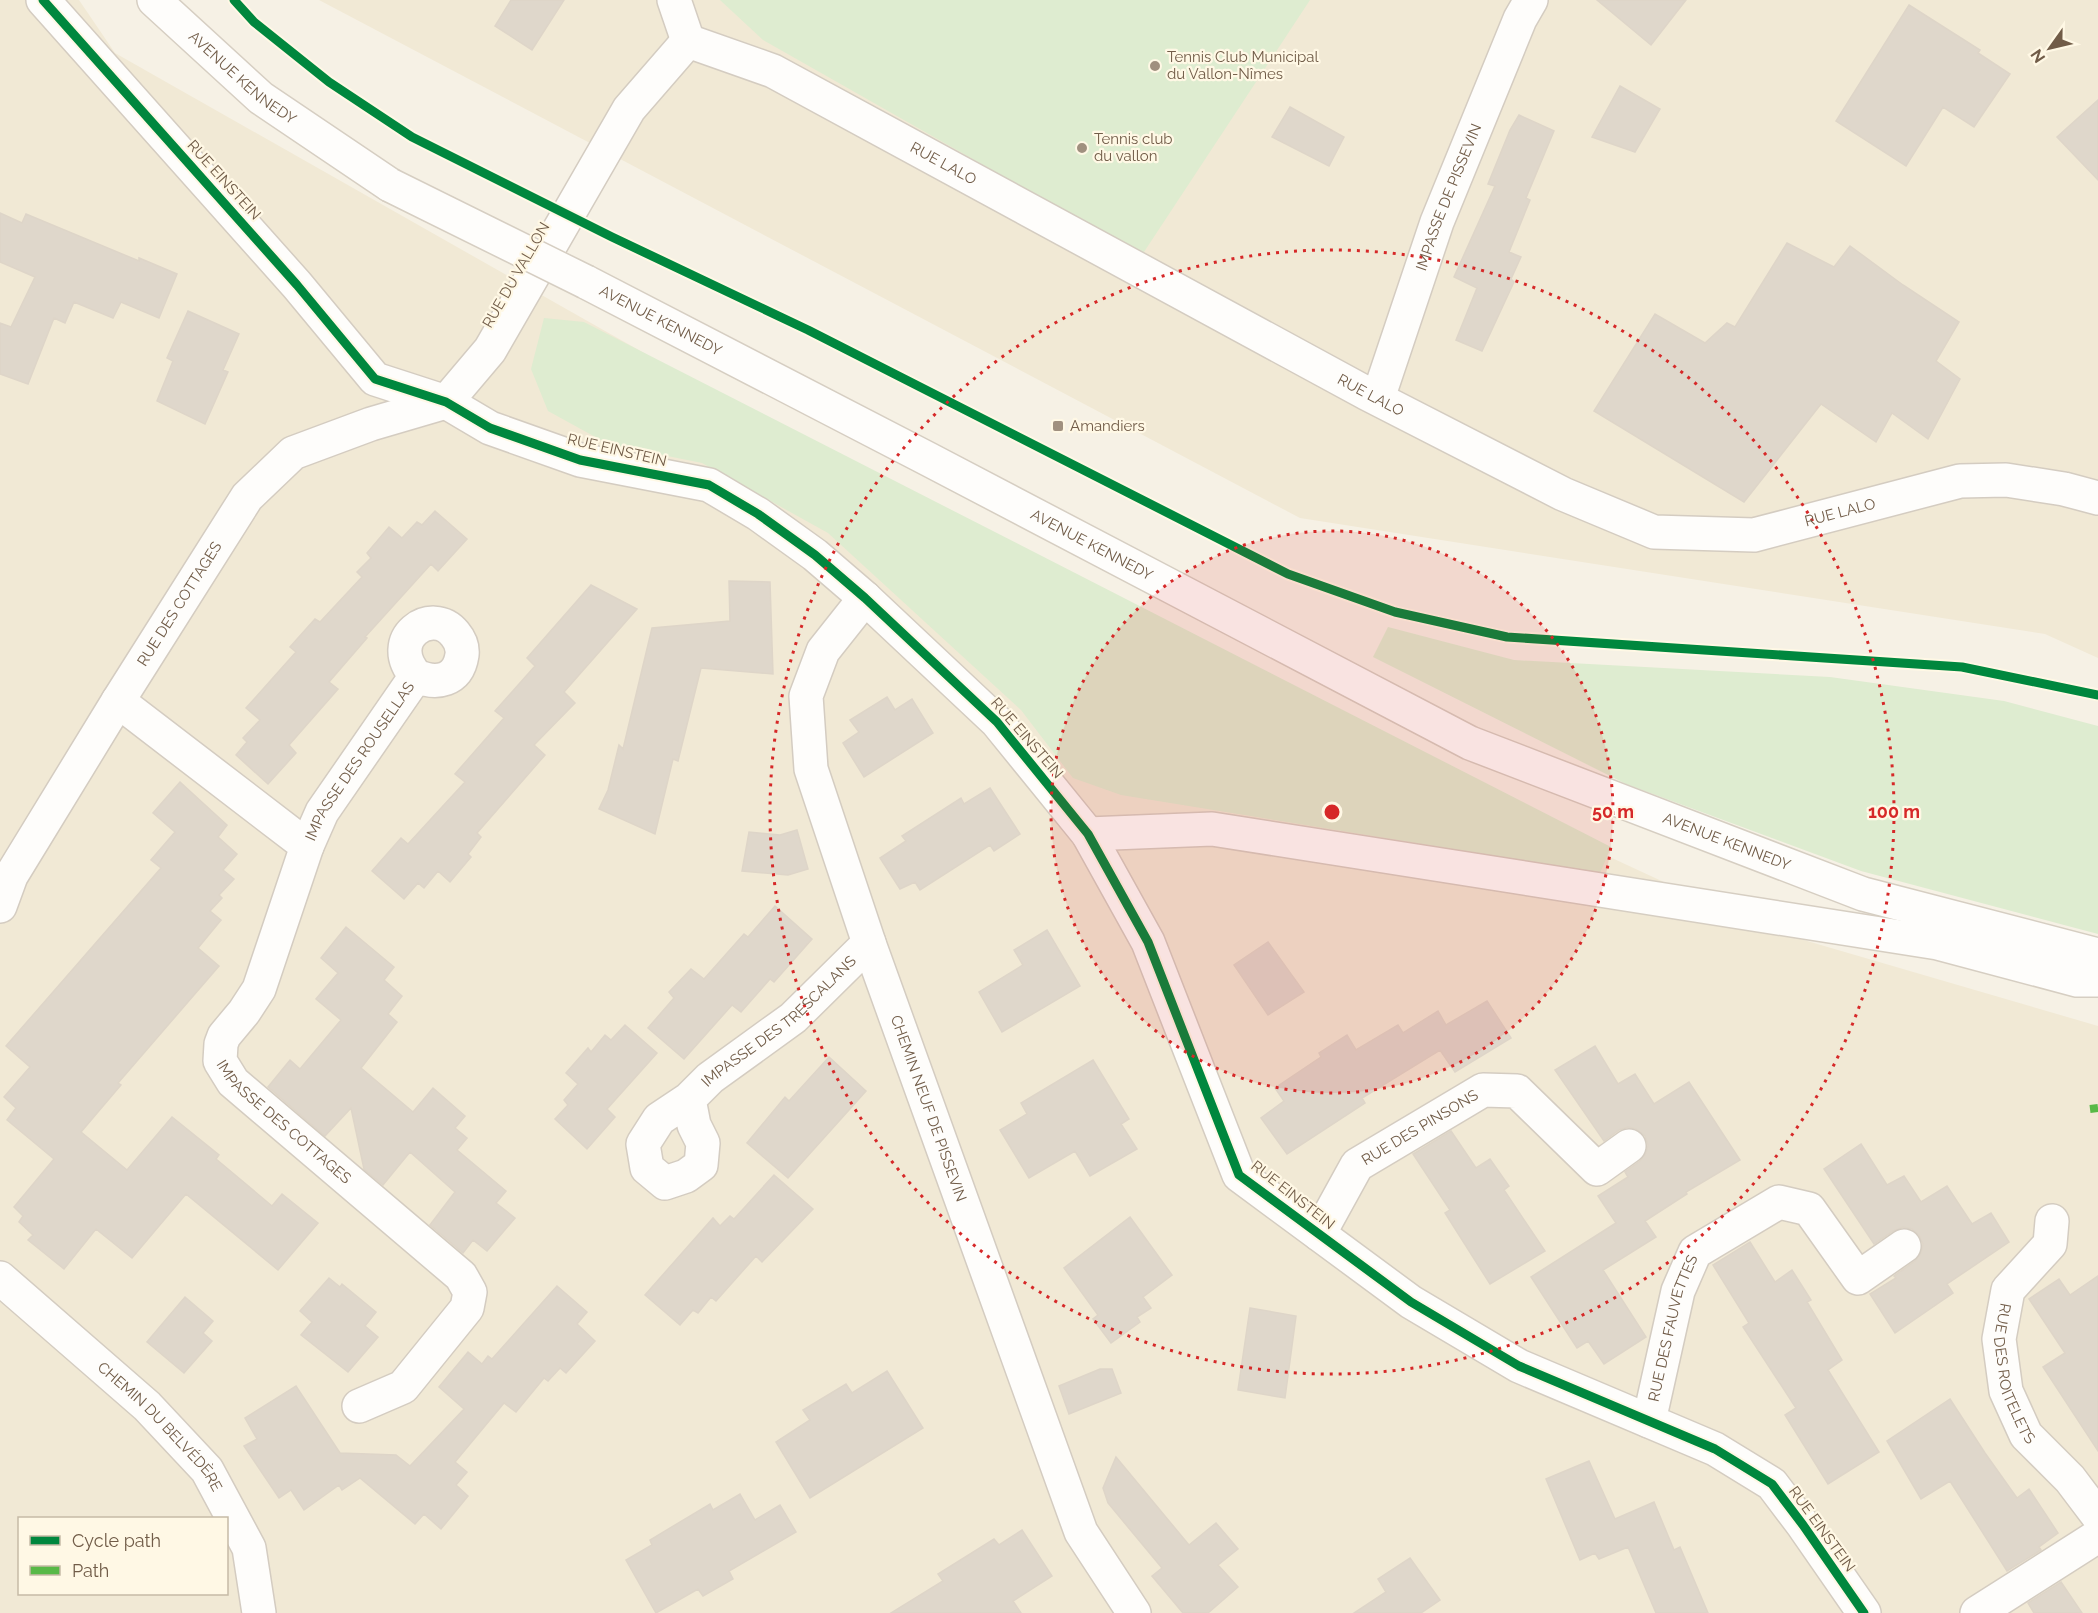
<svg xmlns="http://www.w3.org/2000/svg" width="2098" height="1613" font-family="Raleway,sans-serif">
  <style>
    .residential { fill: #f1e9d5; fill-rule: evenodd }
    .green { fill: #deecd0 }
    .building { fill: #dfd7cb; stroke: #ded5c8; stroke-width: 1.5 }
    .lines { fill: none; stroke-linecap: round; stroke-linejoin: round }
    .street-casing { stroke: #d4ccc1; stroke-width: 36 }
    .secondary-casing { stroke: #d6cec2; stroke-width: 36 }
    .street { stroke: #fefdfb; stroke-width: 33 }
    .secondary { stroke: #fefdfb; stroke-width: 33 }
    .secondary-bridge-casing { stroke: #d6cec2; stroke-width: 36; stroke-linecap: butt }
    .secondary-bridge { stroke: #fefdfb; stroke-width: 33 }
    .quiet { stroke: #58b947; stroke-width: 8; stroke-dasharray: 15 8; stroke-linecap: butt }
    .cycleway-casing { stroke: #fff8e5; stroke-width: 13 }
    .cycleway { stroke: #00873e; stroke-width: 9 }
    .ring { fill: none; stroke: #d62828; stroke-width: 3; stroke-dasharray: 3 6 }
    .poi-dot { fill: #a0907f; stroke: #fff8e5; stroke-width: 2 }
    .labels { text-anchor: middle; stroke-width: 4.5; stroke-linejoin: round; paint-order: stroke }
    .poi-label { font-size: 15px; fill: #715c48; stroke: #fff8e5; text-anchor: start }
    .street-label { font-size: 15px; fill: #715c48; stroke: #fff8e5 }
    .centre { fill: #d62828; stroke: #fff8e5; stroke-width: 3 }
    .ring-label { font-size: 18px; text-anchor: middle; font-weight: bold; fill: #d62828; stroke: #fff8e5; stroke-width: 4.5; stroke-linejoin: round; paint-order: stroke }
  </style>
  <rect width="100%" height="100%" fill="#f6f1e5"/>
  <!-- residential -->
  <path class="residential" d="M0 0H79L115 53 1187 661 1763 928 2098 1026V1613H0ZM20 1518H226V1594H20Z
    M319 0H2098V658L2045 634 1300 518Z"/>
  <!-- green -->
  <path class="green" d="M720 0H1310L1142 255 763 40Z
    M544 318 584 322 1611 847 1600 873 1121 795 1073 778 1021 710 828 533 702 463 608 444 548 411 531 369Z
    M1388 627 1514 660 1830 677 2004 701 2098 726V934L1861 871 1626 784 1373 657Z"/>
  <!-- building -->
  <path class="building" d="M511 0H564L532 50 495 26Z
    M1597 0H1686L1651 45Z
    M1909 5 1980 50 1978 53 2010 74 1974 127 1943 107 1906 166 1836 121Z
    M1620 86 1660 109 1635 152 1592 137Z
    M2098 100V180L2057 137Z
    M1290 107 1344 137 1329 166 1272 137Z
    M1519 115 1554 131 1526 198 1530 200 1509 252 1521 257 1511 279 1514 282 1482 351 1456 340 1477 288 1454 277 1495 186 1488 184 1510 130Z
    M0 213 22 223 26 214 139 261V258L177 274 159 318 121 302 113 318 74 302 65 323 54 318 28 384 0 374V323L11 327 35 277 0 262Z
    M1787 243 1834 267 1850 246 1903 285 1959 322 1936 361 1960 379 1928 439 1892 413 1876 442 1821 404 1744 502 1594 411 1655 314 1705 343 1727 323 1735 327Z
    M188 311 239 334 223 370 228 372 205 424 157 401 173 361 167 358Z
    M435 511 467 539 438 571 431 564 365 637 367 638 329 682 338 689 289 745 296 753 268 784 236 755 247 742 243 738 260 720 246 708 296 652 290 647 315 619 320 622 362 577 357 572 371 558 367 553 389 527 402 538 417 522 422 525Z
    M729 581 770 582 773 674 701 668 678 761 673 759 655 834 599 809 608 790 619 745 623 749 652 628 730 621Z
    M591 585 637 609 564 692 575 703 534 745 545 755 477 833 481 837 468 854 471 857 450 882 438 871 424 888 418 883 404 899 372 871 401 838 408 844 465 782 455 774 504 718 495 711 535 666 527 658Z
    M887 697 895 710 912 699 933 733 864 777 843 743 859 732 850 720Z
    M180 782 227 825 218 837 237 854 223 870 234 879 219 895 222 898 210 911 221 920 198 948 219 966 118 1083 121 1085 81 1132 127 1170 172 1117 219 1155 216 1159 272 1206 282 1194 318 1223 278 1270 186 1194 132 1258 96 1229 64 1269 28 1240 33 1235 19 1222 23 1216 14 1207 54 1159 7 1120 16 1108 4 1097 30 1067 6 1046 161 868 151 860 175 832 153 813Z
    M990 788 1020 834 994 851 990 845 920 890 915 882 900 889 880 858 906 841 902 836 961 798 964 804Z
    M797 830 808 869 788 875 742 871 749 832 780 835Z
    M775 906 812 939 774 982 770 979 741 1012 732 1005 684 1059 648 1028 674 998 669 992 691 969 704 979 744 934 748 937Z
    M346 927 394 967 384 980 402 996 388 1014 397 1022 361 1068 413 1112 433 1088 465 1116 455 1128 467 1138 457 1150 506 1191 496 1203 515 1218 487 1251 473 1240 463 1253 430 1225 455 1192 410 1152 383 1185 364 1169 351 1108 325 1136 268 1087 290 1060 300 1069 341 1020 316 999 338 973 321 958Z
    M1047 930 1080 986 1002 1032 979 992 1023 965 1014 950Z
    M1268 942 1304 992 1268 1015 1234 965Z
    M1487 1001 1511 1038 1455 1072 1440 1050 1362 1098 1365 1103 1287 1154 1261 1118 1284 1101 1275 1088 1321 1057 1319 1053 1347 1035 1356 1050 1398 1025 1403 1033 1438 1011 1446 1025Z
    M625 1025 657 1053 607 1109 615 1117 587 1149 555 1119 568 1105 564 1100 578 1084 566 1073 588 1048 591 1052 605 1035 611 1040Z
    M1595 1046 1618 1084 1635 1074 1654 1104 1689 1082 1740 1160 1686 1192 1687 1194 1645 1221 1656 1237 1603 1270 1646 1337 1604 1364 1588 1341 1577 1348 1531 1277 1616 1223 1598 1196 1628 1177 1625 1172 1640 1161 1646 1153 1648 1145 1645 1136 1636 1129 1628 1127 1619 1130 1604 1141 1555 1070Z
    M829 1057 866 1091 788 1178 747 1143 785 1097 789 1101Z
    M1093 1060 1129 1119 1121 1124 1137 1149 1090 1176 1075 1151 1029 1178 1000 1130 1027 1114 1021 1103Z
    M1451 1131 1476 1168 1490 1159 1509 1186 1504 1190 1545 1251 1490 1284 1445 1213 1450 1210 1413 1154Z
    M1861 1144 1887 1185 1904 1176 1921 1202 1947 1186 1972 1224 1991 1213 2009 1242 1947 1284 1953 1293 1895 1333 1870 1294 1896 1278 1894 1276 1915 1261 1921 1253 1923 1244 1919 1235 1912 1229 1903 1227 1893 1231 1874 1244 1824 1169Z
    M774 1175 813 1209 762 1262 756 1256 716 1301 711 1297 698 1313 693 1310 680 1325 645 1295 713 1218 720 1226 730 1216 734 1219Z
    M1130 1217 1172 1275 1143 1297 1151 1308 1137 1317 1140 1322 1111 1343 1093 1319 1098 1315 1064 1268Z
    M1750 1242 1775 1282 1792 1270 1811 1300 1807 1302 1842 1360 1828 1370 1879 1452 1828 1484 1785 1415 1796 1408 1743 1327 1749 1323 1713 1265Z
    M2098 1276V1451L2043 1367 2065 1353 2029 1299 2059 1279 2070 1295Z
    M329 1278 340 1287 342 1284 376 1312 365 1326 378 1337 348 1372 301 1335 312 1322 300 1311Z
    M557 1286 587 1312 577 1324 595 1341 566 1373 560 1368 548 1381 544 1378 516 1412 504 1403 455 1462 467 1472 456 1485 468 1496 441 1529 424 1514 415 1524 360 1478 342 1490 339 1485 304 1510 291 1490 279 1498 244 1446 257 1439 245 1418 296 1386 340 1453 396 1455 410 1466 464 1409 439 1387 468 1352 482 1364 488 1356 492 1359Z
    M185 1297 213 1321 203 1333 212 1341 184 1373 147 1342Z
    M1250 1308 1296 1316 1285 1398 1238 1390Z
    M1100 1369H1112L1121 1393 1069 1414 1059 1386Z
    M887 1371 923 1428 810 1498 776 1442 810 1420 803 1410 846 1384 852 1393Z
    M1950 1399 1985 1453 2017 1498 2029 1489 2058 1533 2039 1547 2041 1550 2007 1571 1950 1481 1921 1499 1887 1441Z
    M1116 1457 1189 1545 1216 1523 1238 1549 1218 1565 1238 1587 1208 1613H1183L1152 1576 1162 1568 1108 1503 1103 1488Z
    M1589 1461 1615 1519 1654 1502 1674 1550 1680 1547 1708 1613H1656L1628 1547 1599 1559 1595 1553 1580 1560 1546 1479Z
    M740 1494 755 1520 780 1505 796 1532 729 1571 733 1579 703 1596 698 1589 656 1613 626 1560 652 1545 650 1540 710 1504 713 1510Z
    M1022 1530 1052 1576 1013 1601 1021 1613H891L943 1581 938 1574 994 1539 999 1545Z
    M1410 1558 1440 1600 1421 1613H1354L1386 1592 1378 1579Z
    M2061 1582 2082 1613H2034L2028 1603Z"/>
  <g class="lines">
    <!-- street casing -->
    <g class="street-casing">
      <g id="street">
        <path d="M43 0 297 285 375 379 446 402 490 428 580 460 709 485 758 514 815 555 865 598 997 722 1088 834 1148 942 1239 1175 1411 1302 1519 1366 1715 1449 1772 1484 1803 1525 1864 1613"/>
        <path d="M674 0 688 41"/>
        <path id="s1" d="M688 41 773 71 1366 393 1563 494 1654 532 1754 535 1960 481 2006 480 2064 489 2098 498"/>
        <path id="s2" d="M1378 398 1437 222 1520 19 1531 0"/>
        <path d="M446 402 490 350 629 109 688 41"/>
        <path id="s3" d="M865 598 823 651 806 696 811 769 869 943 1081 1532 1134 1613"/>
        <path id="s4" d="M118 701 307 846 259 989 244 1012 224 1036 221 1044 220 1061 233 1082 461 1276 470 1292 467 1308 403 1387 359 1406"/>
        <path id="s5" d="M307 846 322 812 416 676C437 685 458 681 462 655 463 647 460 640 455 634 432 605 383 639 416 676"/>
        <path id="s6" d="M0 906 11 876 118 701 247 497 293 453 371 424 446 402"/>
        <path id="s7" d="M689 1099 694 1125 703 1143 701 1165 686 1176 665 1183 647 1168 643 1144 659 1119 689 1099 710 1078 793 1018 869 943"/>
        <path id="s8" d="M2052 1221 2050 1244 2008 1290 1999 1339 2006 1391 2026 1435 2070 1479 2098 1516"/>
        <path id="s9" d="M1319 1234 1357 1165 1483 1090 1517 1091 1597 1169 1629 1146"/>
        <path id="s10" d="M0 1278 147 1406 207 1470 249 1548 259 1613"/>
        <path id="s11" d="M1649 1421 1678 1291 1695 1252 1779 1202 1809 1209 1858 1278 1904 1246"/>
        <path d="M1977 1613 2098 1536"/>
      </g>
    </g>
    <!-- secondary casing -->
    <g class="secondary-casing">
      <g id="secondary">
        <path id="s12" d="M154 0 261 98 390 185"/>
        <path id="s13" d="M586 282 928 459 1470 743 1863 894 2098 955"/>
        <path d="M1088 834 1212 829 1938 943 2077 980H2098"/>
      </g>
    </g>
    <!-- street -->
    <use href="#street" class="street"/>
    <!-- secondary -->
    <use href="#secondary" class="secondary"/>
    <!-- secondary-bridge casing -->
    <g class="secondary-bridge-casing">
      <path id="secondary-bridge" d="M390 185 586 282"/>
    </g>
    <!-- secondary-bridge -->
    <use href="#secondary-bridge" class="secondary-bridge"/>
    <!-- quiet -->
    <path class="quiet" d="M2090 1109 2098 1108"/>
    <!-- cycleway casing -->
    <g class="cycleway-casing">
      <path id="cycleway" d="M43 0 297 285 375 379 446 402 490 428 580 460 709 485 758 514 815 555 865 598 997 722 1088 834 1148 942 1239 1175 1411 1302 1519 1366 1715 1449 1772 1484 1803 1525 1864 1613
        M234 0 254 22 329 82 412 137 612 237 808 330 1288 574 1395 612 1507 637 1962 667 2098 695"/>
    </g>
    <!-- cycleway -->
    <use href="#cycleway" class="cycleway"/>
  </g>
  <!-- distance rings -->
  <circle cx="1332" cy="812" r="281" fill="#d62828" fill-opacity=".12"/>
  <g class="ring">
    <circle cx="1332" cy="812" r="281"/>
    <circle cx="1332" cy="812" r="562"/>
  </g>
  <!-- markers -->
  <g class="poi-dot">
    <circle cx="1155" cy="66" r="6"/>
    <circle cx="1082" cy="148" r="6"/>
    <rect x="1052" y="420" width="12" height="12" rx="3"/>
  </g>
  <g class="labels">
    <!-- poi labels -->
    <g class="poi-label">
      <text x="1167" y="62">Tennis Club Municipal<tspan x="1167" dy="17">du Vallon-Nîmes</tspan></text>
      <text x="1094" y="144">Tennis club<tspan x="1094" dy="17">du vallon</tspan></text>
      <text x="1070" y="431">Amandiers</text>
    </g>
    <!-- street labels -->
    <g class="street-label">
      <text dy="5" stroke="none"><textPath href="#s12" startOffset="118">AVENUE KENNEDY</textPath></text>
      <text dy="5" stroke="none"><textPath href="#s1" startOffset="284">RUE LALO</textPath></text>
      <text transform="translate(224 180) rotate(48)" y="5">RUE EINSTEIN</text>
      <text dy="5" stroke="none"><textPath href="#s2" startOffset="213">IMPASSE DE PISSEVIN</textPath></text>
      <text transform="translate(516 275) rotate(-60)" y="5">RUE DU VALLON</text>
      <text dy="5" stroke="none"><textPath href="#s13" startOffset="84">AVENUE KENNEDY</textPath></text>
      <text dy="5" stroke="none"><textPath href="#s1" startOffset="770">RUE LALO</textPath></text>
      <text transform="translate(617 450) rotate(13)" y="5">RUE EINSTEIN</text>
      <text dy="5" stroke="none"><textPath href="#s1" startOffset="1274">RUE LALO</textPath></text>
      <text dy="5" stroke="none"><textPath href="#s13" startOffset="570">AVENUE KENNEDY</textPath></text>
      <text dy="5" stroke="none"><textPath href="#s6" startOffset="352">RUE DES COTTAGES</textPath></text>
      <text transform="translate(1027 738) rotate(49)" y="5">RUE EINSTEIN</text>
      <text dy="5" stroke="none"><textPath href="#s5" startOffset="100">IMPASSE DES ROUSELLAS</textPath></text>
      <text dy="5" stroke="none"><textPath href="#s13" startOffset="1272">AVENUE KENNEDY</textPath></text>
      <text dy="5" stroke="none"><textPath href="#s7" startOffset="342">IMPASSE DES TRESCALANS</textPath></text>
      <text dy="5" stroke="none"><textPath href="#s3" startOffset="548">CHEMIN NEUF DE PISSEVIN</textPath></text>
      <text dy="5" stroke="none"><textPath href="#s4" startOffset="562">IMPASSE DES COTTAGES</textPath></text>
      <text dy="5" stroke="none"><textPath href="#s9" startOffset="152">RUE DES PINSONS</textPath></text>
      <text transform="translate(1293 1195) rotate(38)" y="5">RUE EINSTEIN</text>
      <text dy="5" stroke="none"><textPath href="#s11" startOffset="96">RUE DES FAUVETTES</textPath></text>
      <text dy="5" stroke="none"><textPath href="#s8" startOffset="172">RUE DES ROITELETS</textPath></text>
      <text dy="5" stroke="none"><textPath href="#s10" startOffset="219">CHEMIN DU BELVÉDÈRE</textPath></text>
      <text transform="translate(1822 1529) rotate(54)" y="5">RUE EINSTEIN</text>
    </g>
  </g>
  <circle cx="1332" cy="812" r="9" class="centre"/>
  <g class="ring-label">
    <text x="1613" y="818">50 m</text>
    <text x="1894" y="818">100 m</text>
  </g>
  <!-- legend -->
  <rect x="18" y="1517" width="210" height="78" fill="#fff8e5" stroke="#c6baa6" stroke-width="1.5"/>
  <rect x="30" y="1536" width="30" height="9" fill="#00873e" stroke="#c6baa6" stroke-width="1.5"/>
  <text x="72" y="1547" font-size="18" fill="#715c48">Cycle path</text>
  <rect x="30" y="1566" width="30" height="9" fill="#58b947" stroke="#c6baa6" stroke-width="1.5"/>
  <text x="72" y="1577" font-size="18" fill="#715c48">Path</text>
  <!-- north arrow -->
  <g transform="translate(2050 48) rotate(236)" stroke="#fff8e5" stroke-width="4.5" paint-order="stroke">
  <path d="M0-4.5L10 22L0 15L-10 22Z" fill="#715c48"/>
  <text y="-9" font-size="16" font-weight="bold" text-anchor="middle" fill="#715c48">N</text>
  </g>
</svg>
